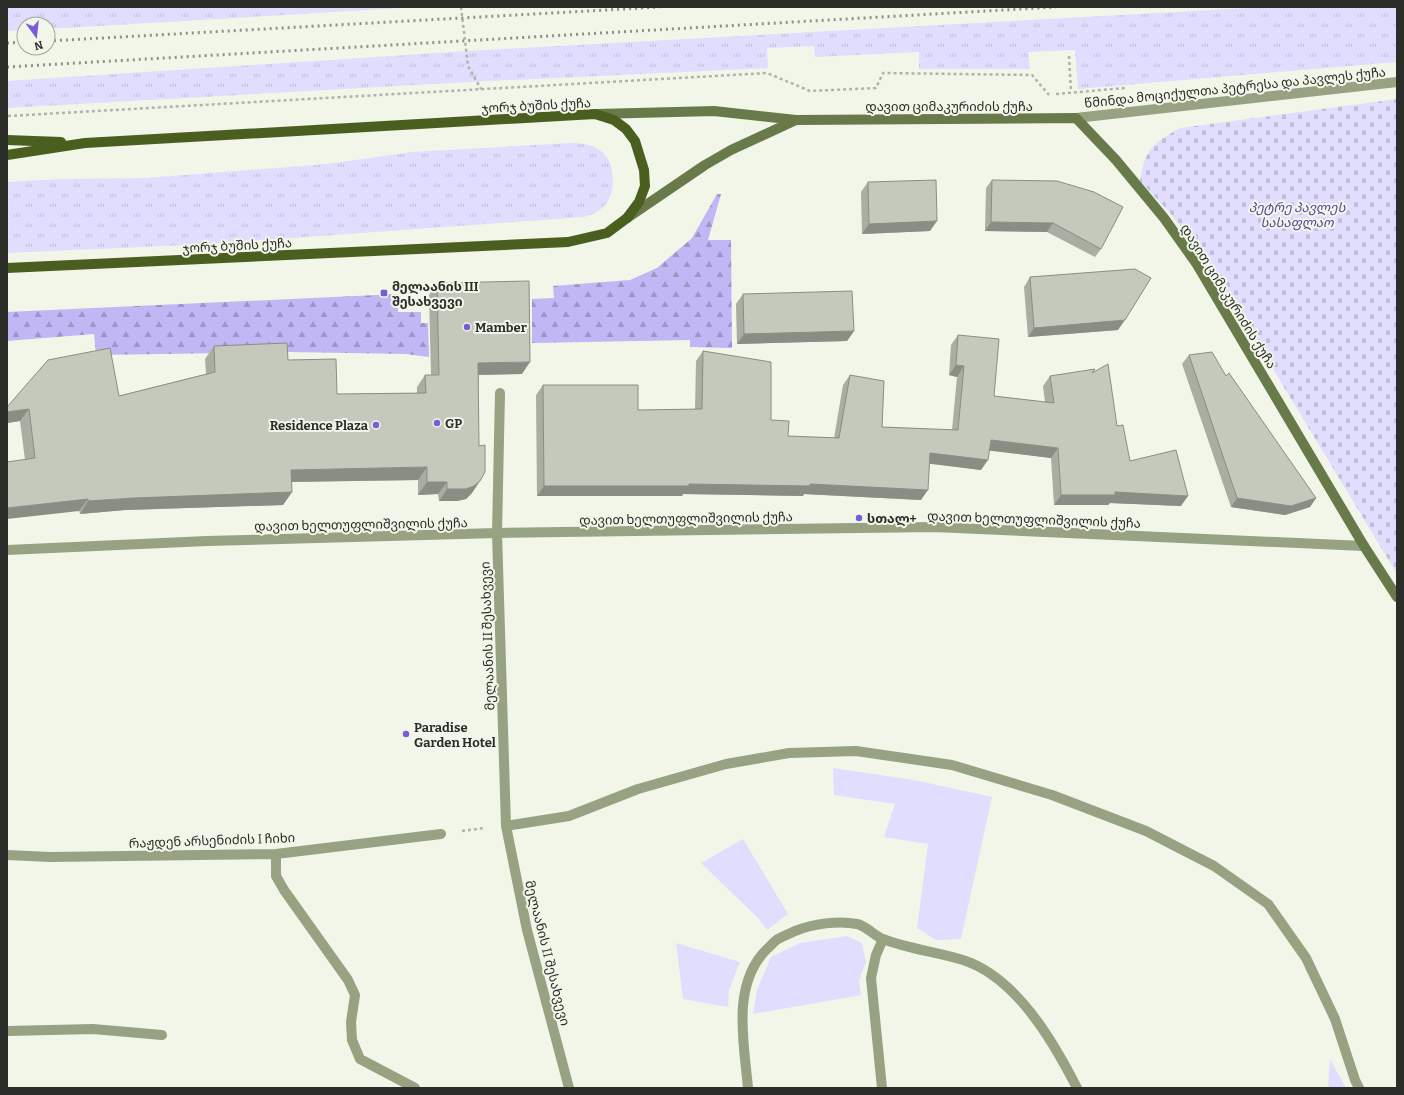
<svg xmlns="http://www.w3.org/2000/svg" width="1404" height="1095" font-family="Bitter,'Noto Sans Georgian',serif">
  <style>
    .grass { fill: url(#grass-tufts) }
    .forest { fill: url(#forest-firs) }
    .cemetery { fill: url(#cemetery-stones) }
    .garden { fill: #e1ddff }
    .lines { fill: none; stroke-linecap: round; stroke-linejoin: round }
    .path { stroke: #afb3a9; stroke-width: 2.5; stroke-dasharray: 3 3; stroke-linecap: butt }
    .street { stroke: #96a281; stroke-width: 10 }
    .secondary { stroke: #697a4a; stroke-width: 10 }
    .primary { stroke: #4a5e1f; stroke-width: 10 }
    .rail { stroke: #8e9188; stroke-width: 3; stroke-dasharray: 2 4; stroke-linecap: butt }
    .wall { fill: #a9ada2 }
    .shaded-wall { fill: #898d84 }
    .building { fill: #c4c9bc; stroke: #898d84 }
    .poi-dot { fill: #7a5cd7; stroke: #f1f6e9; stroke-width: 1.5 }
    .labels { text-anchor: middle; stroke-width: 4; stroke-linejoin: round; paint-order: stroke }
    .street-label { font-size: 13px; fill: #2b2d28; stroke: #f1f6e9 }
    .park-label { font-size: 13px; font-style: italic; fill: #564198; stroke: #f1f6e9 }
    .poi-label { font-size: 13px; font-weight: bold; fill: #2b2d28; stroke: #f1f6e9; text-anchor: start }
  </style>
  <defs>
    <pattern id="grass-tufts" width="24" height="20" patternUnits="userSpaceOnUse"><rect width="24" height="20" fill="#e1ddff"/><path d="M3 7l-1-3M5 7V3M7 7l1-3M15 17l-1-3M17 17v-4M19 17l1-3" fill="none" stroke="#c1bedb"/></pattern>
    <pattern id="forest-firs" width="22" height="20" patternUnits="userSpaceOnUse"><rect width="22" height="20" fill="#c0b7f4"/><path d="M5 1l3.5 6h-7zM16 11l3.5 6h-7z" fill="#9c95c6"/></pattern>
    <pattern id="cemetery-stones" width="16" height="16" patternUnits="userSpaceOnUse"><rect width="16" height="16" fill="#e1ddff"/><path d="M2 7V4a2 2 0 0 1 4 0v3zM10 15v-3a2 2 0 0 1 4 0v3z" fill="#c1bedb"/></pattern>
  </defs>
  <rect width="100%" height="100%" fill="#f1f6e9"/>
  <!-- grass -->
  <path class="grass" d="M7 7H419L48 29V24H24V30L7 31Z
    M1266 7H1397V62L1078 89 1075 50 1028 52 1030 69H919V52L815 57 814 46 767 48 768 68 468 82 7 108V81L467 51Z
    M571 143C583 143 597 145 605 155 610 160 611 166 612 172 616 195 606 212 584 217L210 244 7 253V182L62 179 146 178 327 164 412 152Z"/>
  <!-- forest -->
  <path class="forest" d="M717 194H721L708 240H731L732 348 690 347V340L532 343V299L554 298 553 286 630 280 657 268 692 238Z
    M398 294V312H421V323H428L429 357 406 354 290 352 96 355 94 334 7 341V312Z"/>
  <!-- cemetery -->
  <path class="cemetery" d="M1397 99V574L1209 263 1170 213 1140 181C1145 149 1152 144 1180 128Z"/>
  <!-- garden -->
  <path class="garden" d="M833 768 914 780 992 797 961 939 936 940 917 928 928 844 884 837 895 804 834 795Z
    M743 839 788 914 767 930 758 918 701 863Z
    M847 936 862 943 866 962 859 980 861 995 753 1014 757 990 771 957 800 943Z
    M676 943 740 962 729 990 728 1007 683 999Z
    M1330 1059 1346 1088H1328Z"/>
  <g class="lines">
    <!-- path -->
    <path class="path" d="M461 7 468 66 481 89
      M1069 56 1071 92
      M1056 94 1125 88
      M8 116 767 73 810 91 876 88 883 73 1032 75 1049 95
      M462 831 484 828"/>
    <!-- street -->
    <path class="street" d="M1076 118 1397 82
      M500 393 497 533 506 826 527 930 569 1088
      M7 550 207 541 497 533 934 527 1364 546
      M506 826 569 816 638 789 726 764 789 753 856 751 952 765 1052 795 1146 831 1214 866 1268 904 1306 958 1335 1019 1355 1080 1359 1088
      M276 854V876L284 890 348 980 355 995 351 1022 352 1040 360 1059 415 1088
      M7 855 50 857 276 854 441 834
      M7 1031 93 1029 162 1035
      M748 1088C744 1043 731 984 767 949 771 946 774 941 778 939 783 936 789 934 795 931 813 924 838 920 857 924 867 926 874 936 883 939 909 949 937 952 963 960 1016 977 1053 1041 1077 1088
      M882 1088 871 978 876 955 883 939"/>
    <!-- secondary -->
    <path class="secondary" d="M597 114 714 111 796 120 1076 118 1116 160 1164 218 1196 263 1364 546 1397 597
      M627 218 705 165 731 150 796 120"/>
    <!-- primary -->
    <path class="primary" d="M7 140 61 142
      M7 155 85 143 595 114 614 120 626 129 635 141 644 170 645 186 639 202 627 218 607 233 568 242 7 268"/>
    <!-- rail -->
    <path class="rail" d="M48 41 660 7
      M7 43 24 42
      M7 67 1056 7"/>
  </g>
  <!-- wall -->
  <path class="wall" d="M992 180 1101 249 1095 257 1047 232 985 231 986 188Z
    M868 182 930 231 862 234 861 192Z
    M1030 277 1118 330 1028 337 1024 287Z
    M437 283 522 374 479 375 472 493 466 499 457 501H439L438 494 418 495V480L291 482 292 492 283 505 125 510 80 514 79 511 25 460 20 421 7 423V407L119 396 206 374 205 359 214 346 288 360 337 394 417 393V387L425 375H431L429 295Z
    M743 294 854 331 847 341 737 344 736 304Z
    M958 335 994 396 1045 402 1043 386 1050 376 1092 373 1117 426 1130 461 1181 506 1110 503 1108 505H1054L1051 458 989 450 981 470 930 463 921 500 804 494 803 496 683 494 682 496H537L536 395 543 385 638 410 695 409 696 361 703 351 771 420 788 436 834 438 843 385 850 375 882 427 952 430 957 377 949 375 951 345Z
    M1189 355 1226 376 1316 498 1310 507 1285 515 1231 507 1182 364Z"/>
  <!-- shaded-wall -->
  <path class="shaded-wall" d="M937 221 930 231 862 234 869 224Z
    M991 222 1053 223 1047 232 985 231Z
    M1125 320 1118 330 1028 337 1034 328Z
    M854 331 847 341 737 344 744 334Z
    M530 362 522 374 470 375 478 363Z
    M956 365 964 366 957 377 949 375Z
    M29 409 20 421 7 423V412Z
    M991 440 1058 448 1051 458 984 450Z
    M930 453 988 460 981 470 923 463Z
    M427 467 418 480 282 482 291 470Z
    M480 481 472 493 466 499 457 501H439L447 489Z
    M427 482H447L438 494 418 495Z
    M689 484H810L928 490 921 500 804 494 803 496 683 494 682 496H537L544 486Z
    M292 492 283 505 125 510 80 514 88 501 134 498Z
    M1115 492 1188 496 1181 506 1110 503 1108 505H1054L1061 495Z
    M1237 498H1316L1310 507 1285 515 1231 507Z
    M88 499 79 511 7 519V508Z"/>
  <!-- building -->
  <path class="building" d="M936 180 937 221 869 224 868 182Z
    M992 180 1057 181 1094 192 1123 207 1101 249 1053 223 991 222Z
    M1135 269 1151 278 1125 320 1034 328 1030 277Z
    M529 281 530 362 478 363 479 446 485 445V472L480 481 474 486 466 489H447V482H427V467L291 470 292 492 134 498 88 501V499L7 508V462L35 458 29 409 7 412V407L48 360 110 348 119 396 215 372 214 346 287 343 288 360 336 359 337 394 426 393 425 375H439L437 283Z
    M852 291 854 331 744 334 743 294Z
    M958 335 999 339 994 396 1054 403 1050 376 1095 369 1092 373 1108 364 1117 426 1123 425 1130 461 1176 450 1188 496 1115 492V495H1061L1058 448 991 440 988 460 930 453 928 490 810 484V486L689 484V486H544L543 385H638V410L702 409 703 351 771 362V420L789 421 788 436 839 438 850 375 884 381 882 427 958 430 964 366 956 365Z
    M1212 352 1226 376 1229 373 1316 498 1291 506 1237 498 1189 355Z"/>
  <!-- markers -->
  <g class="poi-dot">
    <rect x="380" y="289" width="8" height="8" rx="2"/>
    <circle cx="467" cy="327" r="4"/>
    <circle cx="437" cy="423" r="4"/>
    <circle cx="376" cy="425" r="4"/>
    <circle cx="859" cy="518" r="4"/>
    <circle cx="406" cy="734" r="4"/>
  </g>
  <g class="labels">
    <!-- street labels -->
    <g class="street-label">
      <text transform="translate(1235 87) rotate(-6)" y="5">წმინდა მოციქულთა პეტრესა და პავლეს ქუჩა</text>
      <text transform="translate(536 105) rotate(-3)" y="5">ჯორჯ ბუშის ქუჩა</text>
      <text x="949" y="111">დავით ციმაკურიძის ქუჩა</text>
      <text transform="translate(237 245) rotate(-3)" y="5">ჯორჯ ბუშის ქუჩა</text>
      <text transform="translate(1229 296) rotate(58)" y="5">დავით ციმაკურიძის ქუჩა</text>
      <text transform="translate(686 518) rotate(-1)" y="5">დავით ხელთუფლიშვილის ქუჩა</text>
      <text transform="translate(1034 519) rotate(2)" y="5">დავით ხელთუფლიშვილის ქუჩა</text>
      <text transform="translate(361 524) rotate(-1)" y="5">დავით ხელთუფლიშვილის ქუჩა</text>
      <text transform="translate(487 636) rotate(-92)" y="5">მელაანის II შესახვევი</text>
      <text transform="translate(212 840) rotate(-2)" y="5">რაჟდენ არსენიძის I ჩიხი</text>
      <text transform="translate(548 953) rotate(76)" y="5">მელაანის II შესახვევი</text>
    </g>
    <!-- park labels -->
    <g class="park-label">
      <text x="1297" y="212">პეტრე პავლეს<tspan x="1297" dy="15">სასაფლაო</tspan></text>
    </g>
    <!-- poi labels -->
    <g class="poi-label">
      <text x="392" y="291">მელაანის III<tspan x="392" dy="15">შესახვევი</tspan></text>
      <text x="475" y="332">Mamber</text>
      <text x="445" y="428">GP</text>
      <text x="368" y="430" text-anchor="end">Residence Plaza</text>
      <text x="867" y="523">სთალ+</text>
      <text x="414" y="732">Paradise<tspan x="414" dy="15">Garden Hotel</tspan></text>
    </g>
  </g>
  <!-- border -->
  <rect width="1404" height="1095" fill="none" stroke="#2b2d28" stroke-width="16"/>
  <!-- north arrow -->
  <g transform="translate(36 36) rotate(165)"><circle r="19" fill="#f1f6e9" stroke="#a2a69c"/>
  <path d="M0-3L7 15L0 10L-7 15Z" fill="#7a5cd7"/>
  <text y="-6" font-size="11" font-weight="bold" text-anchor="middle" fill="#2b2d28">N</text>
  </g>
</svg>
